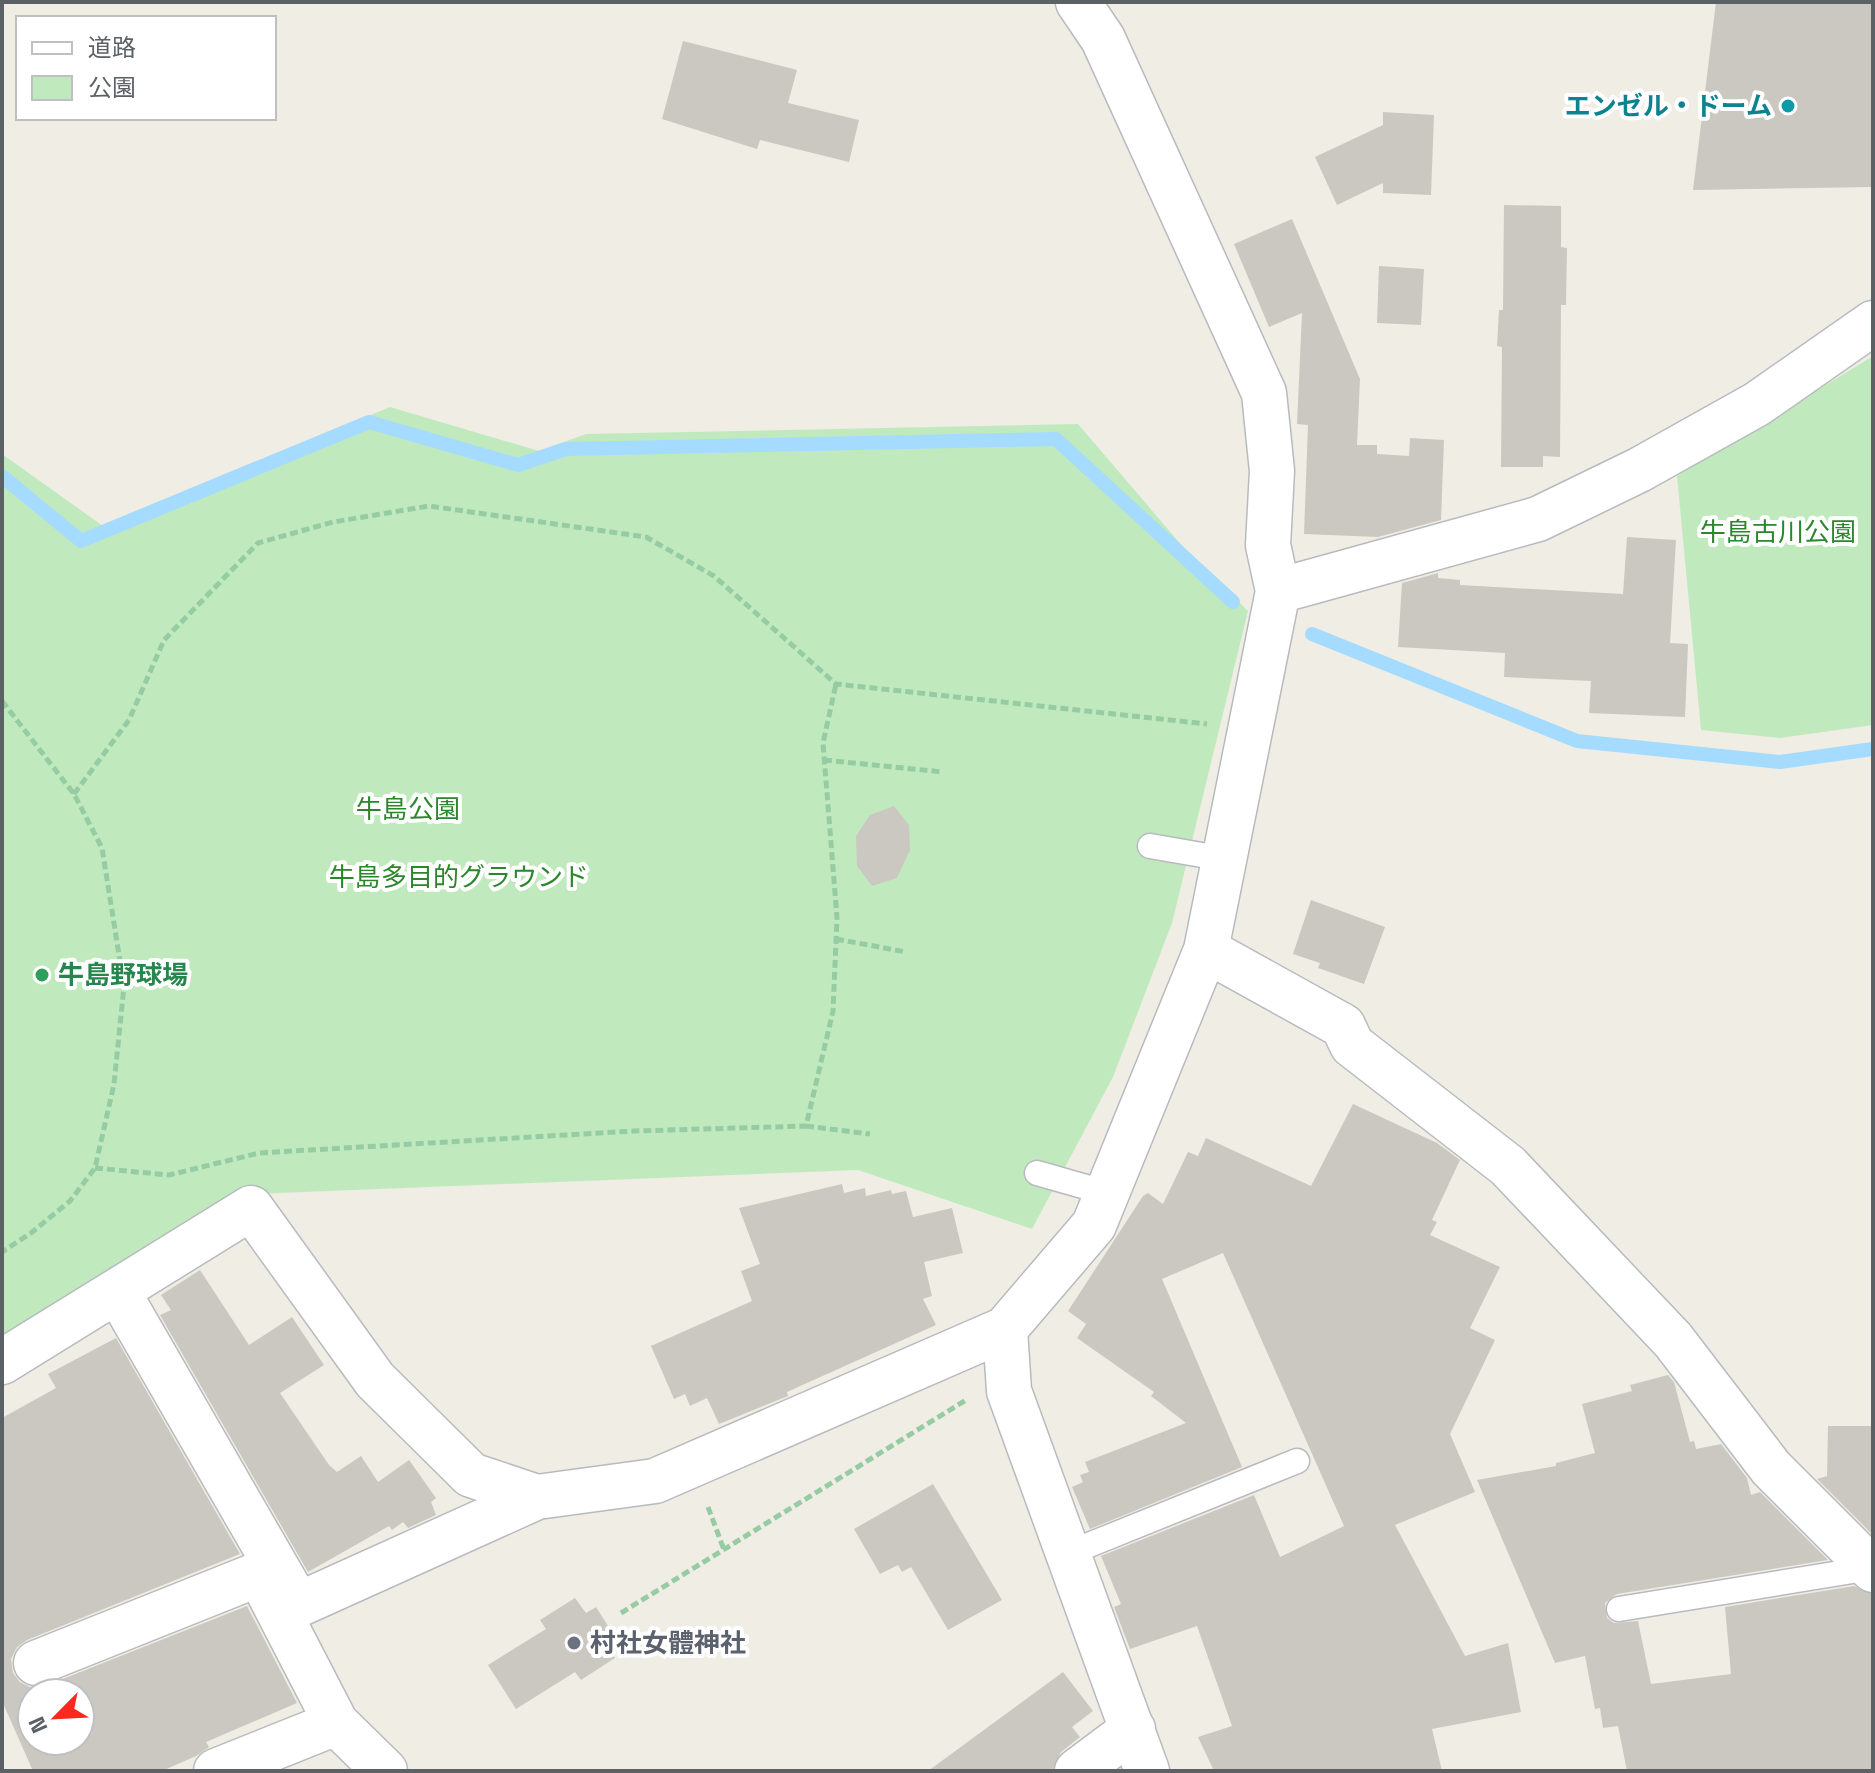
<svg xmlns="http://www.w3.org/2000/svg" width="1875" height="1773" font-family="'Space Grotesk','Noto Sans JP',sans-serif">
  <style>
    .green { fill: #c0eabe }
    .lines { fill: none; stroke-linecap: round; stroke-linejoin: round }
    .stream { stroke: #a5dbff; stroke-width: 14 }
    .building { fill: #cbc8c1; fill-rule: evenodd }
    .lane-casing { stroke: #b7bbbf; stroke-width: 27 }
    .street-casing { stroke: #b7bbbf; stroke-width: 47 }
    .path { stroke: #96cca3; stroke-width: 5; stroke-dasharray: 8 4; stroke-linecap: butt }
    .lane { stroke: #fff; stroke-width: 24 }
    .street { stroke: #fff; stroke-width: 44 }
    .culture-dot { fill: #0f9aa8; stroke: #fff; stroke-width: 3 }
    .leisure-dot { fill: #2e9e5b; stroke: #fff; stroke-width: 3 }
    .worship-dot { fill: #6b7280; stroke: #fff; stroke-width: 3 }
    .labels { text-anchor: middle; stroke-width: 8; stroke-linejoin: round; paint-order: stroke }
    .culture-label { font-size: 26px; font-weight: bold; fill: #0d838f; stroke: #fff; text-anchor: end }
    .park-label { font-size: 26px; fill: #2c862c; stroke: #fff }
    .leisure-label { font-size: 26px; font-weight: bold; fill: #27864d; stroke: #fff; text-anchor: start }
    .worship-label { font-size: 26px; font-weight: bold; fill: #5b616d; stroke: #fff; text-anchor: start }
  </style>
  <rect width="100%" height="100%" fill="#f0ede4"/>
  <!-- green -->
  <path class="green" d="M1873 356V725L1780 738 1701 730 1677 476Z
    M390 407 539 451 586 434 1078 424 1184 548 1248 611 1172 923 1113 1077 1032 1229 858 1170 254 1194 2 1343V454L103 526Z"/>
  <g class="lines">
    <!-- stream -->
    <path class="stream" d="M2 476 81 541 369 422 518 465 566 449 1056 439 1233 602
      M1312 634 1577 741 1780 762 1873 749"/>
  </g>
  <!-- building -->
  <path class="building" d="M1716 2H1873V187L1693 190Z
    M683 41 797 70 788 103 859 120 849 162 760 140 757 149 662 119Z
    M1383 112 1434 115 1431 195 1383 193V183L1337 205 1315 157 1383 125Z
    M1504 205 1561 206V247L1567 248 1566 305H1561L1560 457 1543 456V467H1501L1502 347 1497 346 1499 310H1503Z
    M1292 219 1360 379 1357 445H1377V454L1409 456 1410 438 1444 440 1441 520 1378 537 1304 534 1308 425 1297 424 1302 313 1269 327 1234 244Z
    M1379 266 1424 269 1421 325 1377 323Z
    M1627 537 1676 540 1670 643 1688 644 1685 717 1589 713 1591 681 1504 677 1505 653 1398 647 1402 583 1438 573V578L1460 580V585L1623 594Z
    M894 806 909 825 910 850 897 878 872 886 857 866 856 836 870 815Z
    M1311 900 1385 927 1364 984 1318 968 1320 963 1293 954Z
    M1353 1104 1437 1143 1460 1160 1432 1220 1437 1222 1430 1235 1500 1267 1470 1328 1495 1340 1450 1434 1475 1492 1395 1525 1465 1656 1508 1643 1521 1712 1432 1729 1442 1771H1214L1198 1737 1232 1726 1197 1626 1130 1649 1114 1607 1121 1604 1101 1556 1254 1495 1280 1557 1344 1526 1223 1253 1162 1279 1242 1467 1090 1529 1072 1487 1083 1482 1080 1475 1089 1472 1085 1462 1186 1423 1151 1396 1154 1392 1077 1338 1086 1324 1068 1311 1143 1196 1148 1193 1163 1204 1188 1152 1198 1156 1206 1138 1311 1186Z
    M842 1184 844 1193 865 1188 866 1196 891 1190 892 1194 906 1191 913 1217 952 1208 963 1253 924 1262 932 1296 923 1299 936 1325 787 1392 788 1396 719 1424 707 1398 690 1406 685 1394 674 1399 651 1346 752 1301 741 1271 760 1264 739 1208Z
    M200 1270 249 1345 292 1317 324 1365 280 1393 329 1465 337 1472 361 1456 378 1482 409 1460 436 1498 431 1502 436 1515 408 1528 403 1522 392 1530 389 1526 308 1572 160 1315 171 1310 161 1295Z
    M116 1338 240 1554 27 1640 17 1647 11 1659 13 1673 20 1682 32 1688 45 1686 247 1606 297 1703 206 1742 209 1747 196 1756 162 1771H33L2 1701V1418L56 1388 48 1374ZM32 1693H80V1741H32Z
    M1668 1375 1674 1382 1690 1442 1694 1441 1696 1449 1721 1444 1747 1478 1751 1495 1760 1492 1828 1560 1617 1594 1605 1603 1607 1618 1614 1623 1638 1621 1651 1684 1731 1674 1725 1607 1854 1586 1873 1594V1771H1627L1618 1726 1603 1728 1600 1708 1595 1709 1585 1656 1555 1663 1477 1480 1556 1466V1463L1595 1453 1582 1404 1632 1391 1630 1385Z
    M1828 1426H1873V1535L1817 1479 1827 1476Z
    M933 1484 1002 1600 948 1630 911 1567 902 1572 898 1565 880 1574 854 1529Z
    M575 1598 586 1613 596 1607 615 1637 606 1644 615 1658 581 1680 575 1672 516 1709 488 1665 546 1629 540 1620Z
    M1063 1672 1093 1711 1072 1727 1080 1737 1061 1752 1052 1771H928Z"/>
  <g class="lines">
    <!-- lane casing -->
    <g class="lane-casing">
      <path id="lane" d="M1150 846 1225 859
        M1037 1173 1107 1193
        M1069 1553 1297 1461
        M1619 1609 1871 1568"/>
    </g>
    <!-- street casing -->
    <g class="street-casing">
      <path id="street" d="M1278 591 1538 519 1639 470 1757 404 1873 323
        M1206 950 1343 1026 1352 1045 1508 1166 1673 1340 1771 1468 1873 1570
        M118 1292 292 1594
        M1005 1329 1009 1391 1147 1771
        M2 1362 251 1208 375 1380 471 1475 537 1497
        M280 1613 537 1497 655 1481 1005 1329 1094 1225 1206 950 1278 591 1268 545 1272 471 1264 393 1103 39 1078 2
        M36 1663 259 1574 336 1723
        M216 1771 336 1723 385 1771
        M1077 1771 1133 1729"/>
    </g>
    <!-- path -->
    <path class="path" d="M2 701 74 794 102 848 124 986 114 1084 95 1168 70 1201 31 1233 2 1252
      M824 760 943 772
      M74 794 129 720 164 640 258 543 333 522 429 506 646 537 714 576 836 684 1207 724
      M836 939 906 952
      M806 1126 870 1134
      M95 1168 169 1175 259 1153 634 1131 806 1126 833 1011 837 918 823 743 836 684
      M708 1507 724 1550
      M621 1613 966 1400"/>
    <!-- lane -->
    <use href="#lane" class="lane"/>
    <!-- street -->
    <use href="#street" class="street"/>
  </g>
  <!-- markers -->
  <circle class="culture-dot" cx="1788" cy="106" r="8"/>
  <circle class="leisure-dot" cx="42" cy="975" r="8"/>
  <circle class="worship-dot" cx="574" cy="1643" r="8"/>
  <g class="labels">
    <!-- culture labels -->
    <g class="culture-label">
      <text x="1772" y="115">エンゼル・ドーム</text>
    </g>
    <!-- park labels -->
    <g class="park-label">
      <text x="1778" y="541">牛島古川公園</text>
      <text x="408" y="818">牛島公園</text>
      <text x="459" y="886">牛島多目的グラウンド</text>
    </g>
    <!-- leisure labels -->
    <g class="leisure-label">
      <text x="58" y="984">牛島野球場</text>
    </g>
    <!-- worship labels -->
    <g class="worship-label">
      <text x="590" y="1652">村社女體神社</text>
    </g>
  </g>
  <!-- border -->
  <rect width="1875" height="1773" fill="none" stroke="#5c6166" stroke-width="8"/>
  <!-- legend -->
  <rect x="16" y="16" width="260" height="104" fill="#ffffff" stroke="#bec0c2" stroke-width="2"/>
  <rect x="32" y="42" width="40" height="12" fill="#ffffff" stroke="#bec0c2" stroke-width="2"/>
  <text x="88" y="56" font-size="24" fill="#5c6166">道路</text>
  <rect x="32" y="76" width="40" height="24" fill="#c0eabe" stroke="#bec0c2" stroke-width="2"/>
  <text x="88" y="96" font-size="24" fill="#5c6166">公園</text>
  <!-- north arrow -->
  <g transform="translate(56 1717) rotate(246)"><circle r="38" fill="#ffffff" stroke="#bec0c2" stroke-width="2"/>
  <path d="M0-6L14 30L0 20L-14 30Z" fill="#fb281f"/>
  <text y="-12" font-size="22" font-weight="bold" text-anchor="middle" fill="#5c6166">N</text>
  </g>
</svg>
